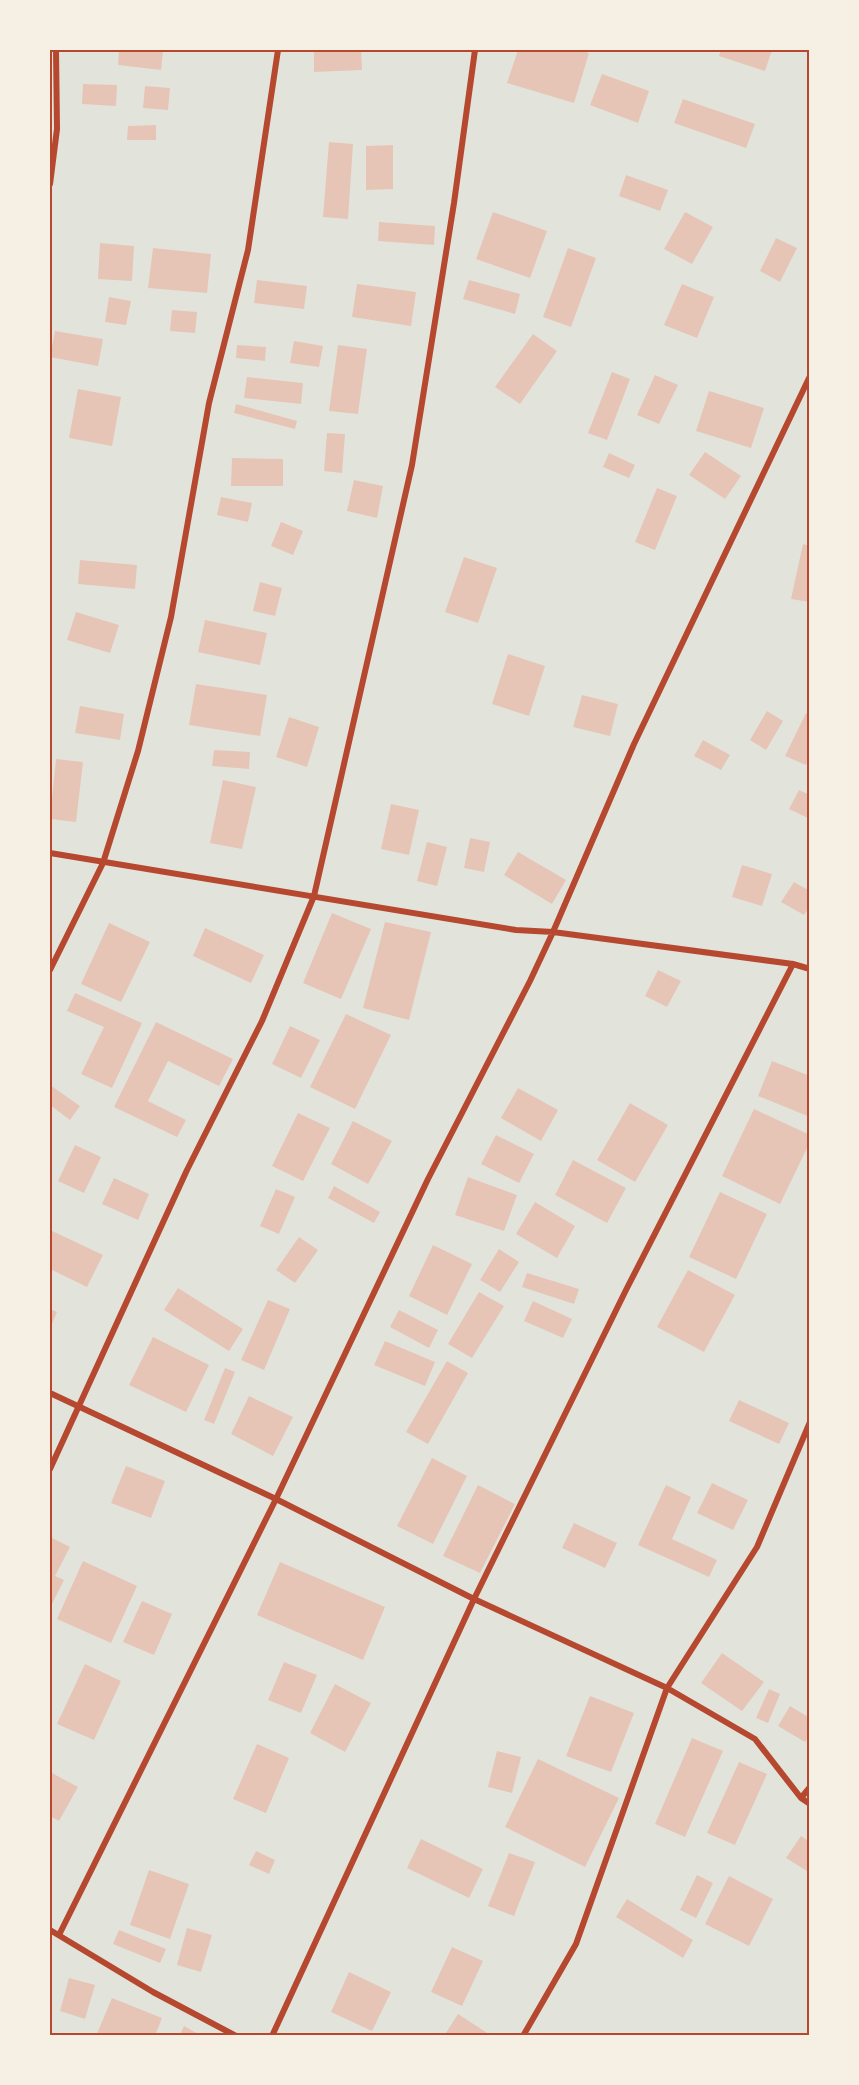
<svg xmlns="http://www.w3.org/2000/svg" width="859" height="2085" font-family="Mulish,sans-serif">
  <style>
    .green { fill: #e2e4dc }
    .building { fill: #e6c5b7 }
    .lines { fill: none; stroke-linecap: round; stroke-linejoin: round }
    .minor { stroke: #b5482f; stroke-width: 6 }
    .neatline { fill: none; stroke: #b5482f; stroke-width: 2 }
  </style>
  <rect width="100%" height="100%" fill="#f6efe4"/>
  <!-- green -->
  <path class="green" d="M50 50H809V2035H50Z"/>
  <!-- building -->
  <path class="building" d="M119 50H163L161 70 118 65Z
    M314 50H361L362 70 314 72Z
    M518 50H579L589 53 574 103 507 83Z
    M721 50H772L765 71 719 56Z
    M602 74 649 91 638 123 590 105Z
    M83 84 117 85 116 106 82 104Z
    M145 86 170 88 168 110 143 108Z
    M683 99 755 124 746 148 674 123Z
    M156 125V140H127L128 126Z
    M329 142 353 144 348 219 323 217Z
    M393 145V189L366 190V146Z
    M626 175 668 190 660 211 619 196Z
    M493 212 547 231 530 278 476 259Z
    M685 212 713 227 692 264 664 249Z
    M379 222 435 226 434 245 378 241Z
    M776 238 797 248 780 282 760 271Z
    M100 243 134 246 132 281 98 279Z
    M153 248 211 254 207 293 148 288Z
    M568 248 596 258 571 327 543 317Z
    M257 280 307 286 304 309 254 303Z
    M469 280 520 294 515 314 463 299Z
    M357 284 416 292 411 326 352 317Z
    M682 284 714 297 697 338 664 325Z
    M109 297 131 301 126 325 105 322Z
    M172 310 197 312 195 333 170 331Z
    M55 331 103 339 98 366 50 357Z
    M533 334 557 351 520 404 495 387Z
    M294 341 323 346 319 367 290 363Z
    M237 345 266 347 265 361 236 358Z
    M338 345 367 349 358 414 329 411Z
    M612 372 630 379 607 440 588 433Z
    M655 375 678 385 659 424 637 415Z
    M247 377 303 383 301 404 244 398Z
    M78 389 121 397 112 446 69 438Z
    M709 391 764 408 751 448 696 431Z
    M236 404 297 421 295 429 234 413Z
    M327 433 345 434 342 473 324 471Z
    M705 452 741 476 725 499 689 475Z
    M609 453 635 465 629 478 603 467Z
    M232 458 283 459V486H231Z
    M354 480 383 486 377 518 347 511Z
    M657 488 677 496 655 550 635 542Z
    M221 497 252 503 248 522 217 515Z
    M281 522 303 531 293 555 271 546Z
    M803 544 810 546V602L791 599Z
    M464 557 497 568 478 623 445 612Z
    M80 560 137 565 135 589 78 584Z
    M260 582 282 588 275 616 253 611Z
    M76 612 119 625 110 653 67 640Z
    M205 620 267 633 260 665 198 652Z
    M508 654 545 666 529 716 492 704Z
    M196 684 267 695 260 736 189 725Z
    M582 695 618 704 610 736 573 727Z
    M80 706 124 714 120 740 75 733Z
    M767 711 783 721 766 750 750 740Z
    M806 713 810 714V757L806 765 785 756Z
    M289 717 319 727 307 767 276 757Z
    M703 740 730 755 721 770 694 756Z
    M214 750 250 752 249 769 212 766Z
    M56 759 83 762 76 822 50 819Z
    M223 780 256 787 242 849 210 843Z
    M799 790 810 795V819L789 809Z
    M391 804 419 810 409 855 381 849Z
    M470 838 490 842 484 872 464 868Z
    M427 842 447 847 437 886 417 881Z
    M518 852 566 880 552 904 504 875Z
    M742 865 772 874 762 906 732 897Z
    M794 882 810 891V906L804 915 781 902Z
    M332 913 371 929 341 999 303 983Z
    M385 922 431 932 409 1020 363 1008Z
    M109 923 150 942 121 1002 81 984Z
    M205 928 264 955 251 983 193 956Z
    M658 970 681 981 667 1007 645 996Z
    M75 993 142 1023 112 1088 81 1074 104 1027 67 1011Z
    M346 1014 391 1035 355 1109 310 1087Z
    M156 1022 233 1059 219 1086 168 1061 148 1101 186 1120 177 1137 114 1107Z
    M290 1026 320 1040 301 1078 272 1064Z
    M772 1061 810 1076V1117L758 1096Z
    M50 1085 80 1106 70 1120 50 1105Z
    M518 1088 558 1110 541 1141 501 1118Z
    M630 1103 668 1125 635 1182 597 1160Z
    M754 1109 810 1135V1142L780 1204 722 1176Z
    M298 1113 330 1128 303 1181 272 1166Z
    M353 1121 392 1141 368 1184 331 1164Z
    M496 1135 534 1154 519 1183 481 1164Z
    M75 1145 101 1157 84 1193 58 1181Z
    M573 1160 626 1188 607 1223 555 1195Z
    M468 1177 517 1195 504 1231 455 1215Z
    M114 1178 149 1194 138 1220 102 1204Z
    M334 1186 380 1212 374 1223 328 1198Z
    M276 1189 295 1197 279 1234 260 1226Z
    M720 1192 767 1214 736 1279 689 1257Z
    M535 1202 575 1226 557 1258 516 1234Z
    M50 1230 103 1255 87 1287 50 1269Z
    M299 1237 318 1250 295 1283 276 1270Z
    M433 1245 472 1264 447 1315 409 1296Z
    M499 1249 519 1262 500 1292 480 1280Z
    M688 1270 735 1295 704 1352 657 1327Z
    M527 1273 579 1289 574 1304 522 1287Z
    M178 1288 243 1329 229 1351 164 1310Z
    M479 1292 504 1306 472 1358 448 1344Z
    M268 1300 290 1309 264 1370 241 1360Z
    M533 1301 572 1319 563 1338 524 1321Z
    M50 1309 57 1312 50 1328Z
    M399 1310 438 1330 429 1348 390 1327Z
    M153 1337 209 1365 186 1412 129 1385Z
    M385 1341 435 1362 425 1386 374 1365Z
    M447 1361 468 1373 428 1444 406 1432Z
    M225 1368 235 1372 214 1424 204 1420Z
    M249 1396 293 1417 273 1456 231 1434Z
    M739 1400 789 1423 779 1444 729 1421Z
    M432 1458 467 1476 433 1544 397 1526Z
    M126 1466 165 1481 151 1518 111 1503Z
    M712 1483 748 1500 733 1530 697 1513Z
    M478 1485 515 1504 480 1573 443 1556Z
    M666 1485 691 1497 672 1539 717 1560 709 1577 638 1545Z
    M574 1523 617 1543 605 1568 562 1548Z
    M50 1537 70 1547 55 1576 64 1580 50 1608Z
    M83 1561 137 1586 111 1643 57 1619Z
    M280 1562 385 1607 363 1660 257 1615Z
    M142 1601 172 1614 154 1655 123 1642Z
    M722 1653 764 1682 742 1711 701 1683Z
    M284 1662 317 1675 301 1713 268 1700Z
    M85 1664 121 1681 94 1740 57 1724Z
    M335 1684 371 1703 345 1752 310 1733Z
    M769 1689 780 1694 768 1723 756 1718Z
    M590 1696 634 1713 611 1772 566 1756Z
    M790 1706 810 1718V1735L805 1742 778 1726Z
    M692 1738 723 1751 685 1837 655 1824Z
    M257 1744 289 1758 266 1813 233 1799Z
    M497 1751 521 1757 512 1793 488 1787Z
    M538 1759 619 1798 585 1867 505 1827Z
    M739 1762 767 1774 735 1845 707 1833Z
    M50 1772 78 1787 59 1821 50 1816Z
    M801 1836 810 1842V1873L786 1858Z
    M421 1839 483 1869 469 1898 407 1868Z
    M256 1851 275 1860 269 1874 249 1865Z
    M509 1853 535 1862 514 1916 488 1906Z
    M149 1870 189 1884 170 1939 130 1925Z
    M697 1875 713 1883 696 1918 680 1910Z
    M729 1876 773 1899 749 1946 705 1924Z
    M627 1899 693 1940 683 1958 616 1917Z
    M187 1928 212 1935 201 1972 177 1965Z
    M119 1930 166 1949 160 1963 113 1944Z
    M452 1947 483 1961 462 2006 431 1992Z
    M349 1972 391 1992 372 2031 331 2012Z
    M69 1978 95 1985 85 2019 60 2011Z
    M112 1998 162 2018 155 2036H96Z
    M458 2014 492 2036H444Z
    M184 2026 202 2036H179Z"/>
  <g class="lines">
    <!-- minor -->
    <path class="minor" d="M50 184 57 129 56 50
      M50 853 516 930 553 932 793 964 810 969
      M50 970 103 863 138 751 171 617 209 403 248 250 278 50
      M50 1393 276 1499 474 1599 667 1688 755 1739 801 1798 810 1804
      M50 1469 187 1170 262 1021 314 896 412 465 454 203 475 50
      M801 1798 810 1787
      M50 1930 153 1992 236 2036
      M59 1935 276 1499 428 1179 530 981 553 932 634 744 810 376
      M272 2036 474 1599 626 1290 793 964
      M523 2036 576 1944 667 1688 757 1547 810 1422"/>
  </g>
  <!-- border -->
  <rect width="859" height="2085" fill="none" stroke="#f6efe4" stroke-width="102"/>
  <rect x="51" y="51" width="757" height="1983" class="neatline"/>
</svg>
